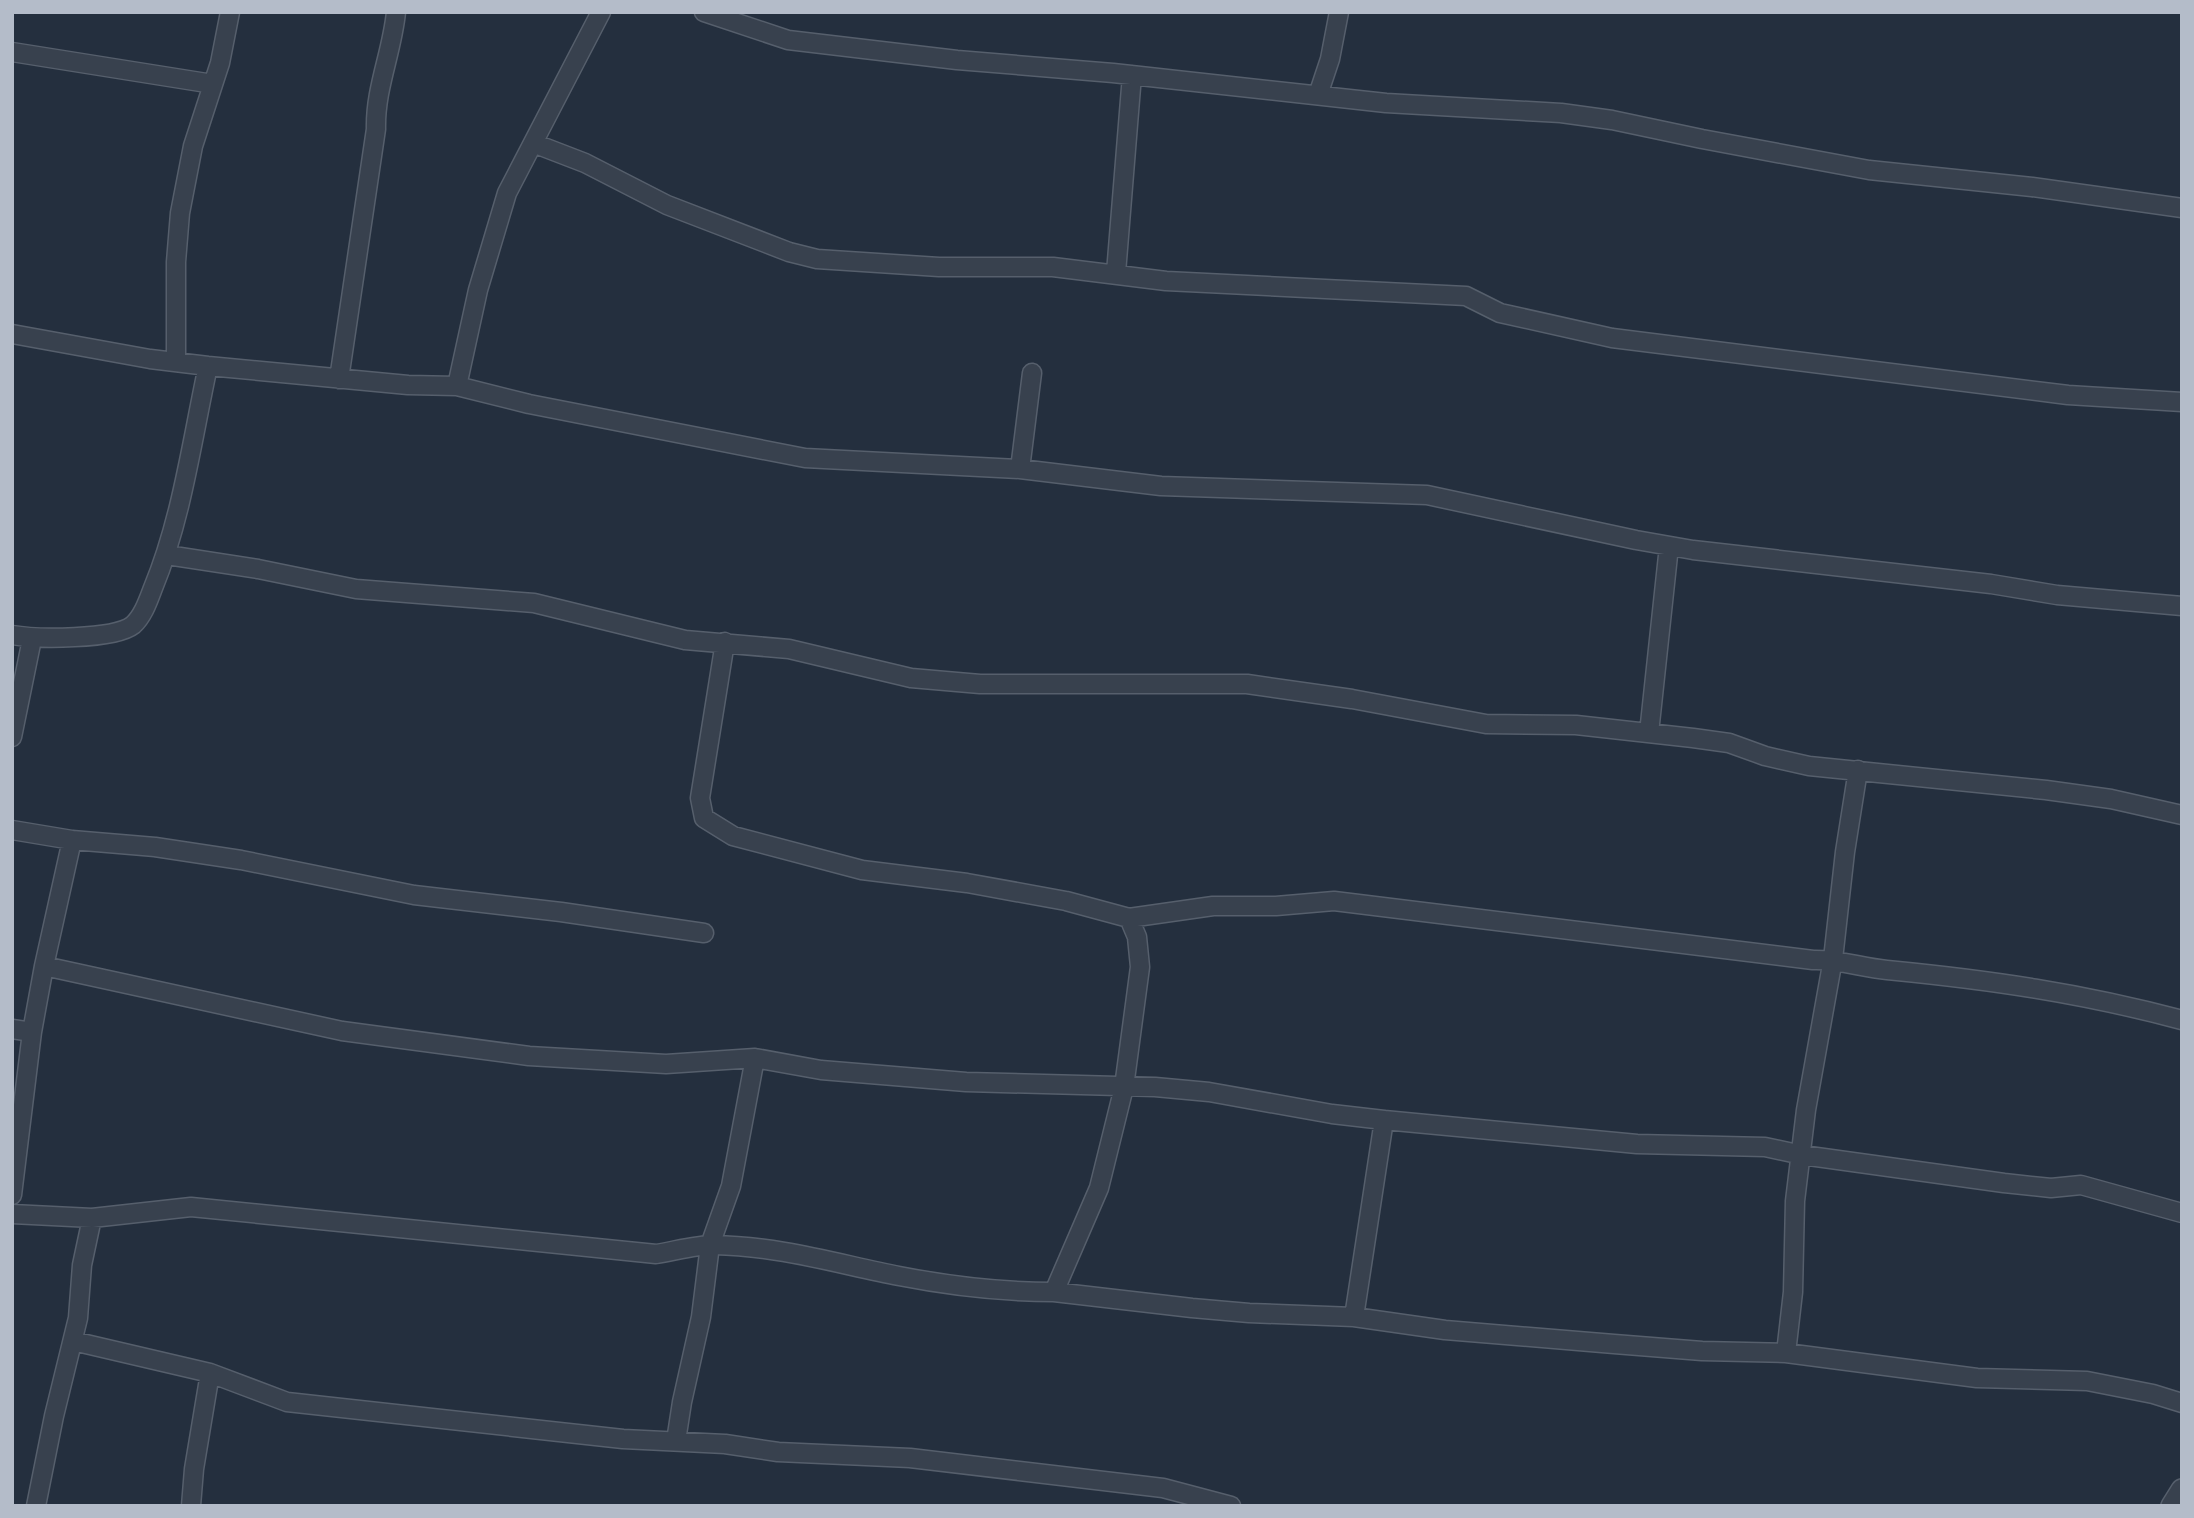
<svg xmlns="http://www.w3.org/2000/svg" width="2194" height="1518" font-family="'Nunito Sans',sans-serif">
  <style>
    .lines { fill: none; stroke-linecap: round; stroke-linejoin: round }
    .minor-casing { stroke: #565f6c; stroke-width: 21 }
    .tertiary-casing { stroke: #565f6c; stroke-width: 24 }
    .minor { stroke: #38414e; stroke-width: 18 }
    .tertiary { stroke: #38414e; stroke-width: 21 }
  </style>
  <rect width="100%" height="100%" fill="#242f3e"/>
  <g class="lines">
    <!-- minor casing -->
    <g class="minor-casing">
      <path id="minor" d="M704 12 788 40 957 60 1113 73 1386 103 1561 113 1612 120 1702 139 1869 170 2032 187 2182 208
        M12 52 213 84
        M1318 95 1330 59 1339 12
        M533 143 585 163 667 205 789 252 817 259 939 267H1053L1166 281 1466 296 1500 313 1612 338 2068 395 2182 402
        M1116 273 1132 75
        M12 334 150 359 208 366 408 385 457 386 529 404 805 458 1020 469 1161 486 1427 495 1636 540 1693 550 1991 584 2057 595 2182 606
        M176 362V262L180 213 193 146 220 63 230 12
        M339 379 376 129C375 88 392 53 396 12
        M457 386 478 290 507 193 601 12
        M1020 469 1032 373
        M167 555 258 569 356 589 534 603 685 640 789 649 911 678 980 684H1247L1352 699 1486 724 1576 725 1693 738 1729 743 1765 756 1809 766 2046 790 2111 799 2182 815
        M12 635C36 639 114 640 133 625 143 616 148 601 153 588 182 518 192 440 208 366
        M725 642 700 798 704 818 733 836 862 870 967 883 1066 901 1129 918 1213 906H1276L1334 901 1813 960C1839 959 1862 968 1887 970 1990 980 2081 993 2182 1020
        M1649 733 1669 546
        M12 737 32 639
        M12 830 72 840 155 847 241 860 414 895 561 912 704 933
        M44 966 342 1031 529 1056 666 1064 755 1058 821 1070 966 1082 1155 1087 1209 1092 1332 1114 1384 1120 1637 1144 1765 1147 1802 1155 2004 1183 2051 1188 2081 1185 2182 1213
        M12 1029 32 1032
        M12 1195 32 1032 44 966 72 840
        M12 1214 92 1218 191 1207 656 1254C675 1251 695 1245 714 1245 778 1246 838 1264 899 1276 950 1286 1002 1292 1054 1292L1192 1308 1249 1313 1354 1317 1445 1330 1614 1344 1702 1351 1786 1353 1977 1378 2087 1381 2153 1394 2182 1403
        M1054 1292 1099 1188 1124 1087 1140 967 1137 937 1129 918
        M1354 1317 1384 1120
        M73 1341 210 1373 287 1402 623 1439 725 1444 778 1452 910 1458 1163 1488 1231 1506
        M1786 1353 1793 1292 1795 1201 1806 1110 1833 959 1845 852 1858 770
        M676 1441 682 1402 701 1317 710 1245 731 1186 755 1058
        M36 1506 54 1416 78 1318 82 1265 92 1218
        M191 1506 194 1469 210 1373"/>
    </g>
    <!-- tertiary casing -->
    <g class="tertiary-casing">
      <path id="tertiary" d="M2172 1506 2182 1490"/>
    </g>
    <!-- minor -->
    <use href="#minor" class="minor"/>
    <!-- tertiary -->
    <use href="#tertiary" class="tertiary"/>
  </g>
  <!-- border -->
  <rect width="2194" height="1518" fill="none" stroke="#b4bcc9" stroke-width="28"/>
</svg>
